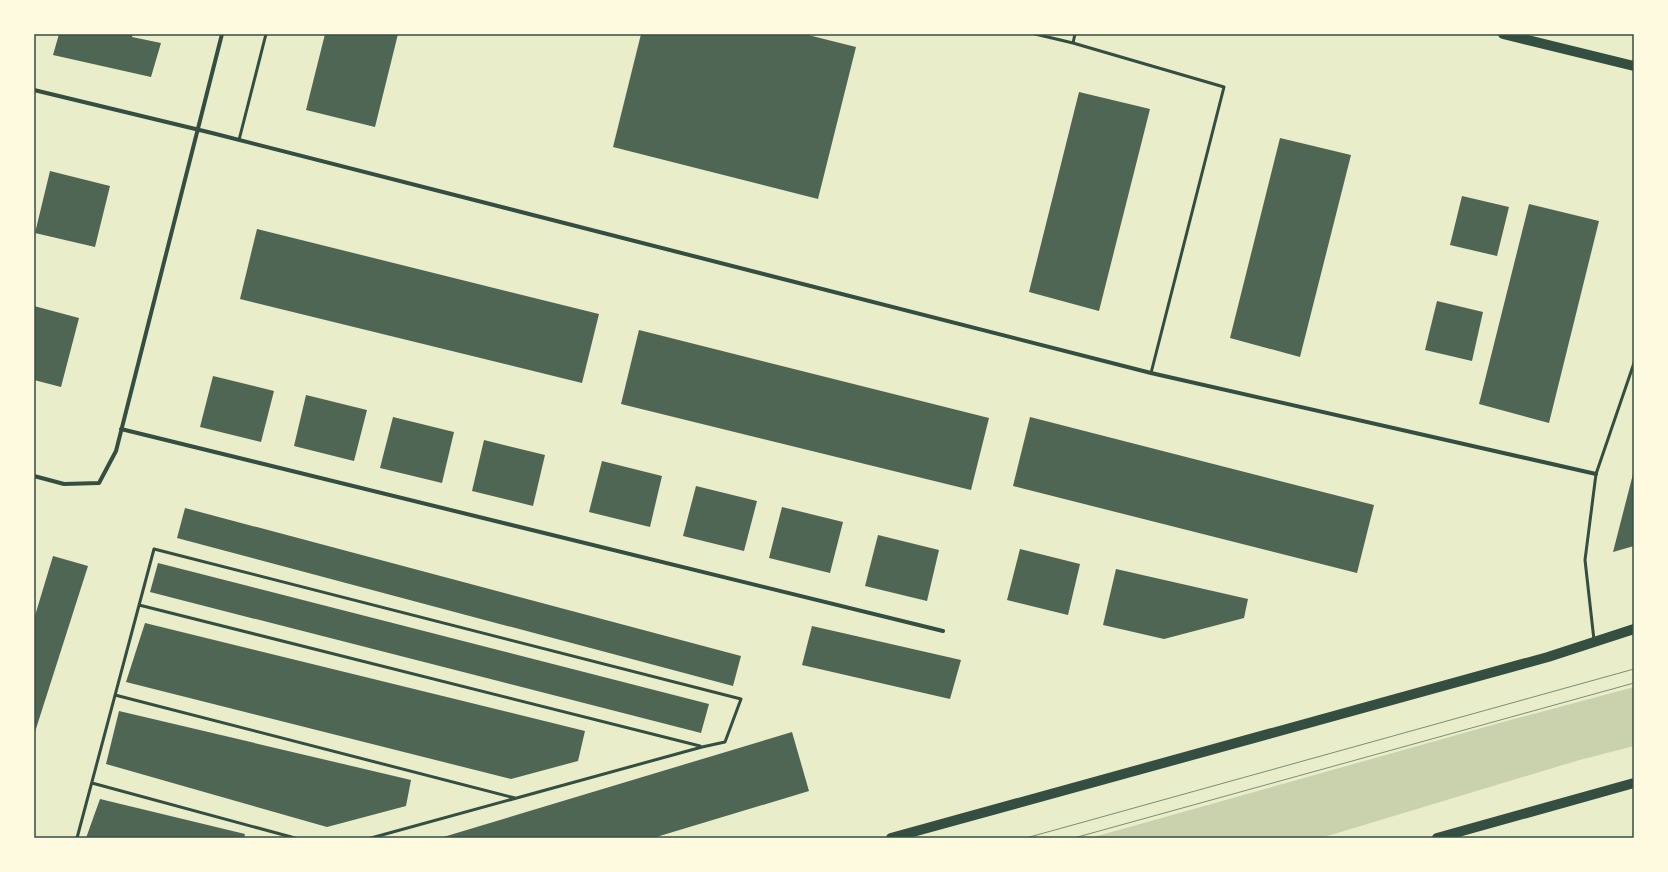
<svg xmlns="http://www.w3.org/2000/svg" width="1668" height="872" font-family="Literata,serif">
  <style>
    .green { fill: #cad2ad }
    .building { fill: #4f6655 }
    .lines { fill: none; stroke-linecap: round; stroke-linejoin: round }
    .service { stroke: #344e41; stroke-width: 3 }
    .minor { stroke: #344e41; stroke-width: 4 }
    .primary { stroke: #344e41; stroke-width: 10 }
    .tram { stroke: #7c8e77; stroke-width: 1 }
    .neatline { fill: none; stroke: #344e41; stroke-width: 1.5 }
  </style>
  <rect width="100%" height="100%" fill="#e9edc9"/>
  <!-- green -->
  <path class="green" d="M1634 687V746L1576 761 1321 838H1090L1503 722Z"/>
  <!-- building -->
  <path class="building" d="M59 34H133L132 37 161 43 151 77 53 55Z
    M325 34H398L375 127 306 110Z
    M641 34H804L856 47 818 199 613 147Z
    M1079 92 1150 109 1099 311 1029 292Z
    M1280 138 1351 155 1300 357 1230 338Z
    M50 171 110 186 95 247 35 233Z
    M1462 196 1509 207 1497 256 1450 245Z
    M1529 204 1599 221 1549 423 1479 404Z
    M257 229 599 314 582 383 240 299Z
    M1437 301 1483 312 1472 361 1425 350Z
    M34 306 79 318 61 387 34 380Z
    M639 330 989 418 971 490 621 404Z
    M213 376 274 391 261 442 200 427Z
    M306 395 367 410 354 461 294 446Z
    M393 417 454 432 442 483 380 468Z
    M1030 417 1374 505 1357 573 1013 486Z
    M484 440 545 455 533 506 472 491Z
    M602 461 662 476 650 527 589 512Z
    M1633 474 1634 546 1613 552Z
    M696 486 757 501 744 551 683 536Z
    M782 507 843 522 830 573 769 558Z
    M185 508 741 656 733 686 177 538Z
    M878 535 939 550 927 601 865 586Z
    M1020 549 1080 564 1068 615 1007 600Z
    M53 556 88 566 34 735V619Z
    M158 563 709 704 701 733 150 592Z
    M1116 569 1248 599 1244 618 1164 639 1103 625Z
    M145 623 585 731 578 761 511 779 126 682Z
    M812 626 961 660 950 699 802 665Z
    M119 711 411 780 406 806 327 827 106 764Z
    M792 732 809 791 653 838H440Z
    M100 799 245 834 244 838H86Z"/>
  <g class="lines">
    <!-- service -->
    <path class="service" d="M1035 34 1073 43
      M1075 34 1073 43 1224 87 1151 373
      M239 140 266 34
      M139 605 700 746
      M1594 640 1585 560 1596 474 1634 363
      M115 695 515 798
      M92 783 295 838
      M77 838 154 549 741 699 725 742 702 747 371 838"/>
    <!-- minor -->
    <path class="minor" d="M34 90 212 133 1151 373 1596 474
      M121 429 943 631
      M34 476 64 484 99 483 116 451 222 34"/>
    <!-- primary -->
    <path class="primary" d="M1503 34 1634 66
      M891 838 1548 657 1634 629
      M1437 838 1634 783"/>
    <!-- tram -->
    <path class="tram" d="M1026 838 1634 669
      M1074 838 1634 683"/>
  </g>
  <!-- border -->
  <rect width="1668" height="872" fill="none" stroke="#fefae0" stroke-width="70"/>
  <rect x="35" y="35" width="1598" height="802" class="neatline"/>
</svg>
